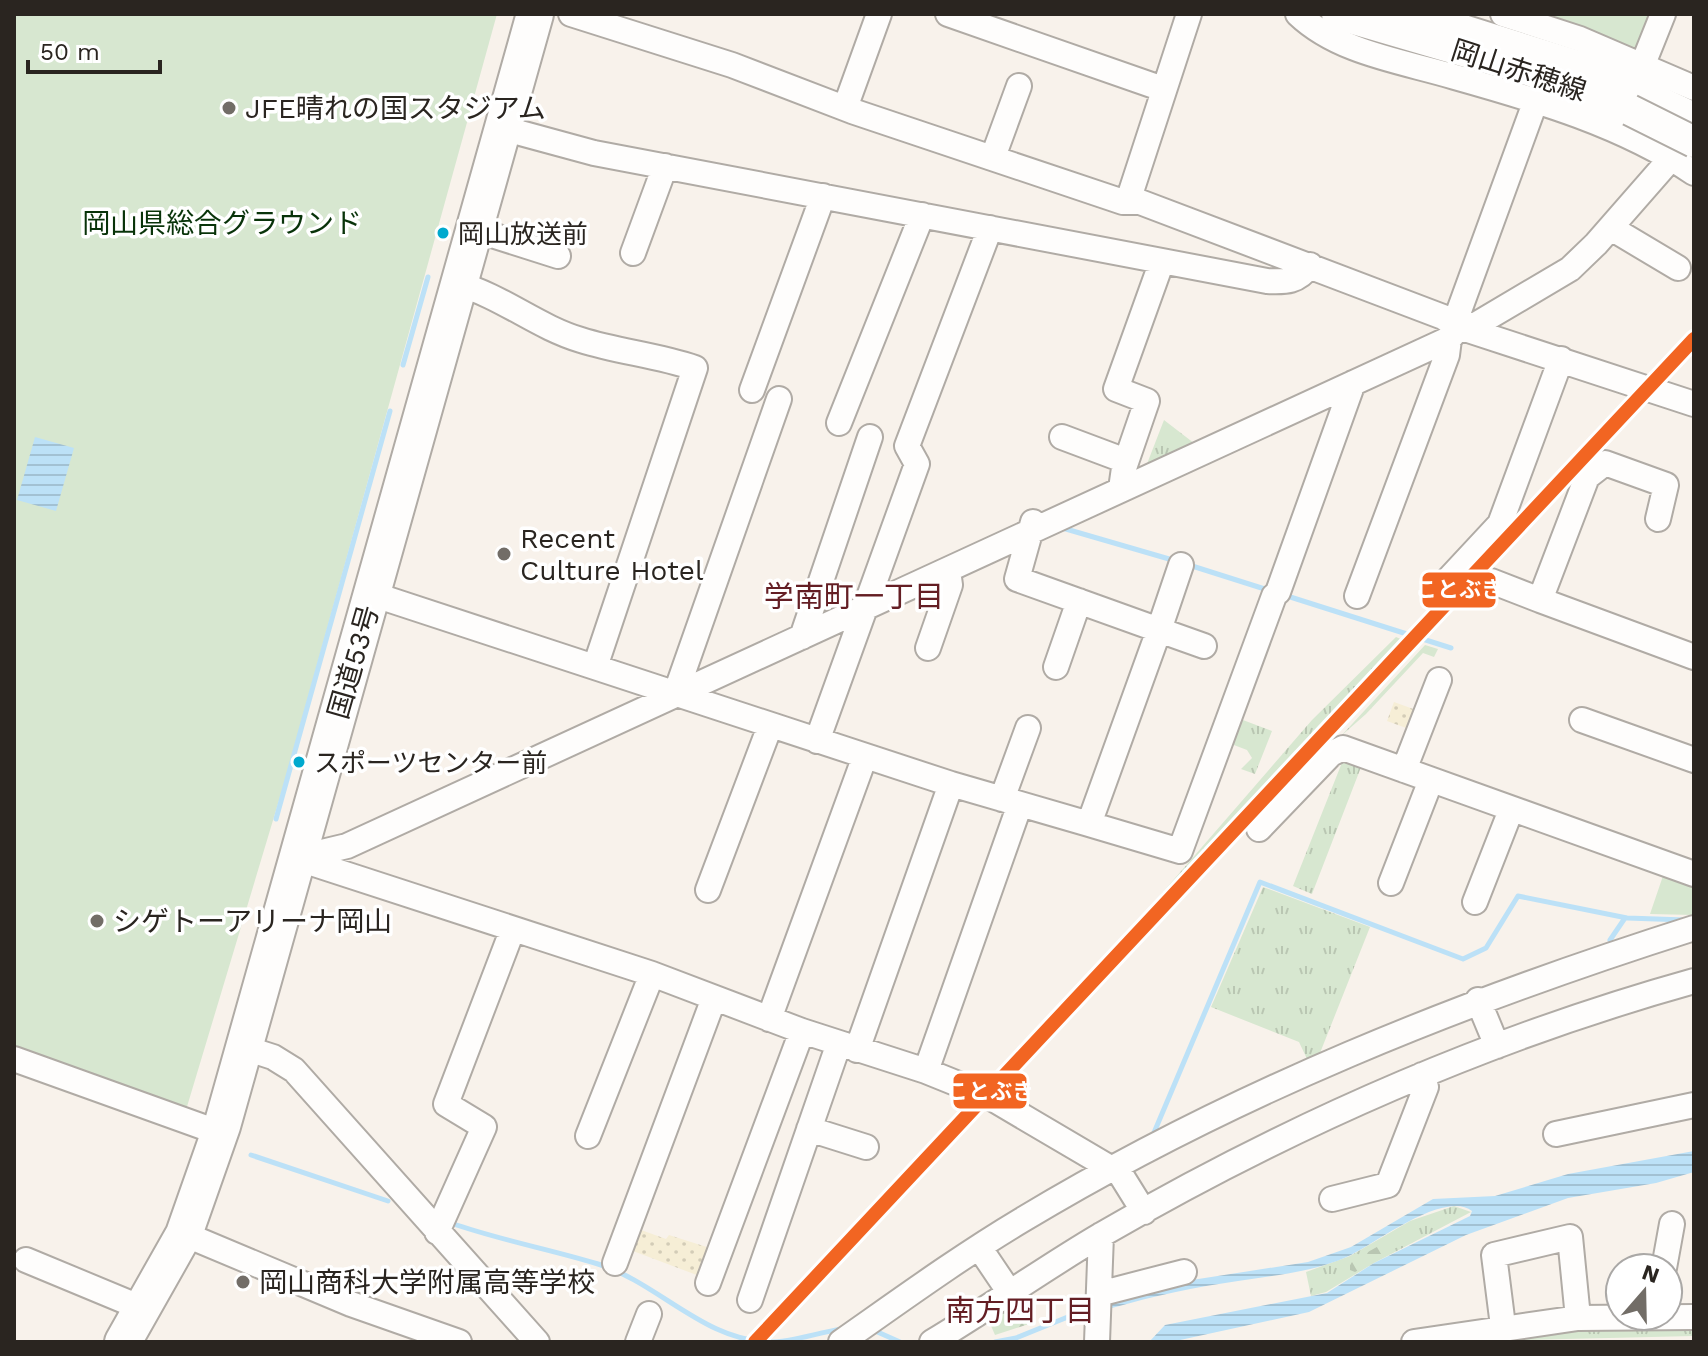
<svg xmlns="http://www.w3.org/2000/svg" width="1708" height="1356" font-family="'Work Sans','Noto Sans JP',sans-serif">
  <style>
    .grass { fill: url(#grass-tufts) }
    .forest { fill: url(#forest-firs) }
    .sand { fill: url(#sand-dots) }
    .park { fill: #d7e7d0 }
    .water { fill: url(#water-rules) }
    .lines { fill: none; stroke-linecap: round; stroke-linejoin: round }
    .stream { stroke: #bce1f7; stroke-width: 5 }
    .minor-casing { stroke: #b0aba5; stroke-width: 28 }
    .major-casing { stroke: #b0aba5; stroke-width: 34 }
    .highway-casing { stroke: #b0aba5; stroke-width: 40 }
    .minor { stroke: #fefdfc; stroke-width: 24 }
    .major { stroke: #fefdfc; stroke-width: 30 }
    .highway { stroke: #fefdfc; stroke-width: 36 }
    .major-bridge-casing { stroke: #b0aba5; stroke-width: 34; stroke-linecap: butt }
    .major-bridge { stroke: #fefdfc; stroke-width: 30 }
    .rail-1-casing { stroke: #fff; stroke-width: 20 }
    .rail-1 { stroke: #f26522; stroke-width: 14 }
    .poi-dot { fill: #726d67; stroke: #fff; stroke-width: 3 }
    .bus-dot { fill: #00a9ce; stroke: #fff; stroke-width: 3 }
    .labels { text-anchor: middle; stroke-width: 7; stroke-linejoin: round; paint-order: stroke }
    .bus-label { font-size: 26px; fill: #2a2520; stroke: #fff; text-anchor: start }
    .street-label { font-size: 28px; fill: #2a2520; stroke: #fff }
    .poi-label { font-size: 28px; fill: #2a2520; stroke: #fff; text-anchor: start }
    .park-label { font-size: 28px; fill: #083309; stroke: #fff }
    .neighbourhood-label { font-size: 30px; fill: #641e24; stroke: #fff }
    .line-badge { stroke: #fff; stroke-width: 3 }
    .badge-label { font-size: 22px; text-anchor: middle; font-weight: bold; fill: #fff }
  </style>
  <defs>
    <pattern id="grass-tufts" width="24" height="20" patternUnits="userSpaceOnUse" patternTransform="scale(2)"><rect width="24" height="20" fill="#d7e7d0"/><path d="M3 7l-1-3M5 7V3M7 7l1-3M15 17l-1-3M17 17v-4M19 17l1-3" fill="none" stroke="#b9c6b2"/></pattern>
    <pattern id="forest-firs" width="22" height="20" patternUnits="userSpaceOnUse" patternTransform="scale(2)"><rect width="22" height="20" fill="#d7e7d0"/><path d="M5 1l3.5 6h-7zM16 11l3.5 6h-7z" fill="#b9c6b2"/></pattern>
    <pattern id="sand-dots" width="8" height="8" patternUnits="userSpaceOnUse" patternTransform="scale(2)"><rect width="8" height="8" fill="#f6eed6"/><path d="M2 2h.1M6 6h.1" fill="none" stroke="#d3ccb7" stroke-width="1.8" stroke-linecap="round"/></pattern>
    <pattern id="water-rules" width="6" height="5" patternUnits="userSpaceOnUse" patternTransform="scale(2)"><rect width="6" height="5" fill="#bce1f7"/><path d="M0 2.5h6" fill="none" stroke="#a2c1d3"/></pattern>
  </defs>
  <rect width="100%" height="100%" fill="#f8f2eb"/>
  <!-- grass -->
  <path class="grass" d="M1164 420 1199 447 1145 469Z
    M1396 637 1403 640 1130 930 1312 720Z
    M1425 645 1438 649 1434 657 1423 653 1366 714 1341 736Z
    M1235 717 1272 731 1255 774 1241 769 1252 758 1247 750 1226 742Z
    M1345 755 1363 762 1312 894 1293 886Z
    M1263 887 1370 927 1320 1053 1308 1061 1299 1042 1211 1007Z
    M1454 1206 1471 1212 1374 1263 1326 1292 1311 1296 1306 1272 1350 1256 1410 1221Z
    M1694 1324V1336L1440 1342 1498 1332Z"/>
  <!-- forest -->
  <path class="forest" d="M1384 1243 1388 1248 1383 1256 1355 1272 1350 1270V1262Z
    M1015 1303 1029 1307 1034 1313 1032 1323 995 1335 988 1319Z"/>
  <!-- sand -->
  <path class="sand" d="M1394 702 1416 710 1409 729 1387 721Z
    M633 1227 666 1239 669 1235 713 1249 702 1277 625 1248Z"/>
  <!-- park -->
  <path class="park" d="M14 14H497L286 777 186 1110 14 1051Z
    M1535 14H1658L1639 50Z
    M1665 870 1694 880V915L1650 914Z"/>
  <!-- water -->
  <path class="water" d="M35 437 74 448 56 511 17 500Z
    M1694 1151V1172L1656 1183 1568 1198 1466 1235 1309 1312 1171 1342H1149L1165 1325 1327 1293 1374 1263 1470 1216 1472 1211C1445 1190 1377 1242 1351 1255 1315 1272 1277 1275 1238 1281 1195 1287 1154 1296 1112 1308L1110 1300 1166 1284 1308 1262 1351 1247 1433 1199 1495 1196 1568 1174Z"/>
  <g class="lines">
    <!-- stream -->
    <path class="stream" d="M403 365 428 277
      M1059 527 1176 561
      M1189 565 1271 591
      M1284 595 1451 648
      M276 819 390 411
      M1610 940 1625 918
      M1153 1135 1260 882 1463 959 1486 948 1518 896 1627 918 1685 920
      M251 1155 388 1201
      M451 1223C499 1240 549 1249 598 1264 659 1283 704 1341 770 1342 793 1342 819 1332 843 1329
      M873 1330 900 1342
      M995 1342 1016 1338 1090 1308"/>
    <!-- minor casing -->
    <g class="minor-casing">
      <path id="minor" d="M571 14 732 65 852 111 1123 202H1140L1443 317 1459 327 1694 404
        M948 14 1163 89
        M1298 14C1339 53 1402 61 1455 77 1537 100 1623 125 1694 173
        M1503 14 1580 39 1694 88
        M1643 64 1663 14
        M845 108 879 14
        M502 128 594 153 1267 281C1286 282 1298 282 1310 265
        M993 157 1019 86
        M1128 201 1189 14
        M1611 228 1678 268
        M473 229 558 256
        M633 253 665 166
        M458 284C502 296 537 327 581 340 619 352 657 355 695 368L595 667
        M1459 327V311L1536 100
        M752 390 823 196
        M839 423 922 215
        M1062 437 1126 461
        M1121 489 1124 468 1147 401 1116 389 1162 261
        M1658 519 1666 485 1605 463 1587 477 1540 600 1694 657
        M1181 565 1159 630 1204 646
        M1491 581 1540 600
        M1446 582 1500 524 1561 359
        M1278 592 1353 383
        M372 594 951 784 1089 824 1159 630 1017 579 1033 522
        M1357 596 1447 355 1449 339
        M802 637 870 437
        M928 648 950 585 948 571
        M1056 667 1079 601
        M675 695 779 399
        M1582 720 1694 760
        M817 741 917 464 907 446 990 228
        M1404 770 1439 680
        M1002 799 1028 728
        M1089 824 1180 851 1274 596
        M1259 829 1331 754 1343 748 1694 874
        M297 858 347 846 1449 339 1459 327 1477 324 1570 269 1596 244 1694 132
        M299 859 652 974 802 1031 926 1071 988 1096 1112 1169
        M1391 883 1431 780
        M708 890 770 726
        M1475 902 1511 810
        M1478 1000 1497 1046
        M769 1019 865 756
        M245 1048 273 1057 294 1070 537 1342
        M857 1050 951 784
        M14 1059 220 1133
        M926 1071 1020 804
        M809 1129 866 1147
        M1556 1134 1694 1105
        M588 1136 652 974
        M1116 1167 1144 1212
        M1332 1199 1388 1185 1426 1087 1422 1075
        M437 1232 484 1127 446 1104 512 931
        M184 1234 351 1304 459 1342
        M979 1247 1010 1293
        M26 1260 144 1309
        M615 1263 714 998
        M1664 1268 1672 1224
        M708 1283 802 1031
        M1099 1294 1184 1272
        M750 1300 839 1043
        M1503 1326 1494 1255 1570 1237 1578 1318
        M638 1342 649 1314
        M841 1342C901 1300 960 1257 1022 1220 1233 1093 1461 1002 1694 928
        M932 1342C989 1308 1043 1269 1101 1235 1287 1127 1486 1039 1694 981
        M1097 1342 1101 1235
        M1414 1342 1578 1318 1694 1317"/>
    </g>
    <!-- major casing -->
    <g class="major-casing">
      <path id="major" d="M1337 14 1528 70 1630 110
        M1412 14 1597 72 1694 118"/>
    </g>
    <!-- highway casing -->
    <g class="highway-casing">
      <path id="highway" d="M123 1342 184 1234 222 1126 535 14"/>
    </g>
    <!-- minor -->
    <use href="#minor" class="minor"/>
    <!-- major -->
    <use href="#major" class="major"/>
    <!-- highway -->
    <use href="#highway" class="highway"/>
    <!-- major-bridge casing -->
    <g class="major-bridge-casing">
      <path id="major-bridge" d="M1630 110 1694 142"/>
    </g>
    <!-- major-bridge -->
    <use href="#major-bridge" class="major-bridge"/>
    <!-- rail-1 casing -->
    <g class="rail-1-casing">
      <path id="rail-1" d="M755 1342 1694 339"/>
    </g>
    <!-- rail-1 -->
    <use href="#rail-1" class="rail-1"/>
  </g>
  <!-- markers -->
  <g class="poi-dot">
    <circle cx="229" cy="108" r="8"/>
    <circle cx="504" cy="554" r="8"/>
    <circle cx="97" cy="921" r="8"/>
    <circle cx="243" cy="1282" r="8"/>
  </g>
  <g class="bus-dot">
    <circle cx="443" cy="233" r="7"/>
    <circle cx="299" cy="762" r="7"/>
  </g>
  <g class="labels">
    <!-- bus labels -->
    <g class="bus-label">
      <text x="458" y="243">岡山放送前</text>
      <text x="314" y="772">スポーツセンター前</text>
    </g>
    <!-- street labels -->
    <g class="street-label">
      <text transform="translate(1519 70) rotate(18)" y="10">岡山赤穂線</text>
      <text transform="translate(353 662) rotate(-74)" y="10">国道53号</text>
    </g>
    <!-- poi labels -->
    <g class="poi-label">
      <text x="245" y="118">JFE晴れの国スタジアム</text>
      <text x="520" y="548">Recent<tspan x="520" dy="32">Culture Hotel</tspan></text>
      <text x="113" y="931">シゲトーアリーナ岡山</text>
      <text x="259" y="1292">岡山商科大学附属高等学校</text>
    </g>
    <!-- park labels -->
    <g class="park-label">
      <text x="222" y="233">岡山県総合グラウンド</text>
    </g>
    <!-- neighbourhood labels -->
    <g class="neighbourhood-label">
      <text x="854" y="607">学南町一丁目</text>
      <text x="1020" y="1321">南方四丁目</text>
    </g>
  </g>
  <g class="line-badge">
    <rect x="1421" y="571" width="76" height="38" rx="8" fill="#f26522"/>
    <rect x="952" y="1072" width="76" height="38" rx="8" fill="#f26522"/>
  </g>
  <g class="badge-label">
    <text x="1459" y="597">ことぶき</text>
    <text x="990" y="1099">ことぶき</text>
  </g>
  <!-- border -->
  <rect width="1708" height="1356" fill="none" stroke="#2a2520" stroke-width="32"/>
  <!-- north arrow -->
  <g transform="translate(1644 1292) rotate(20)"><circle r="38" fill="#ffffff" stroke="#aaa8a6" stroke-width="2"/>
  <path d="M0-6L14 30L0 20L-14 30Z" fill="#726d67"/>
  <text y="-12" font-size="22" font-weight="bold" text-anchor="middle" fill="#2a2520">N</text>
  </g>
  <!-- scale -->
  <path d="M28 60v12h132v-12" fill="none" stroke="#2a2520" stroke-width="4"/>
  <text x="40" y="60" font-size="24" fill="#2a2520" stroke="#ffffff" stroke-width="6" paint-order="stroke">50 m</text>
</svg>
